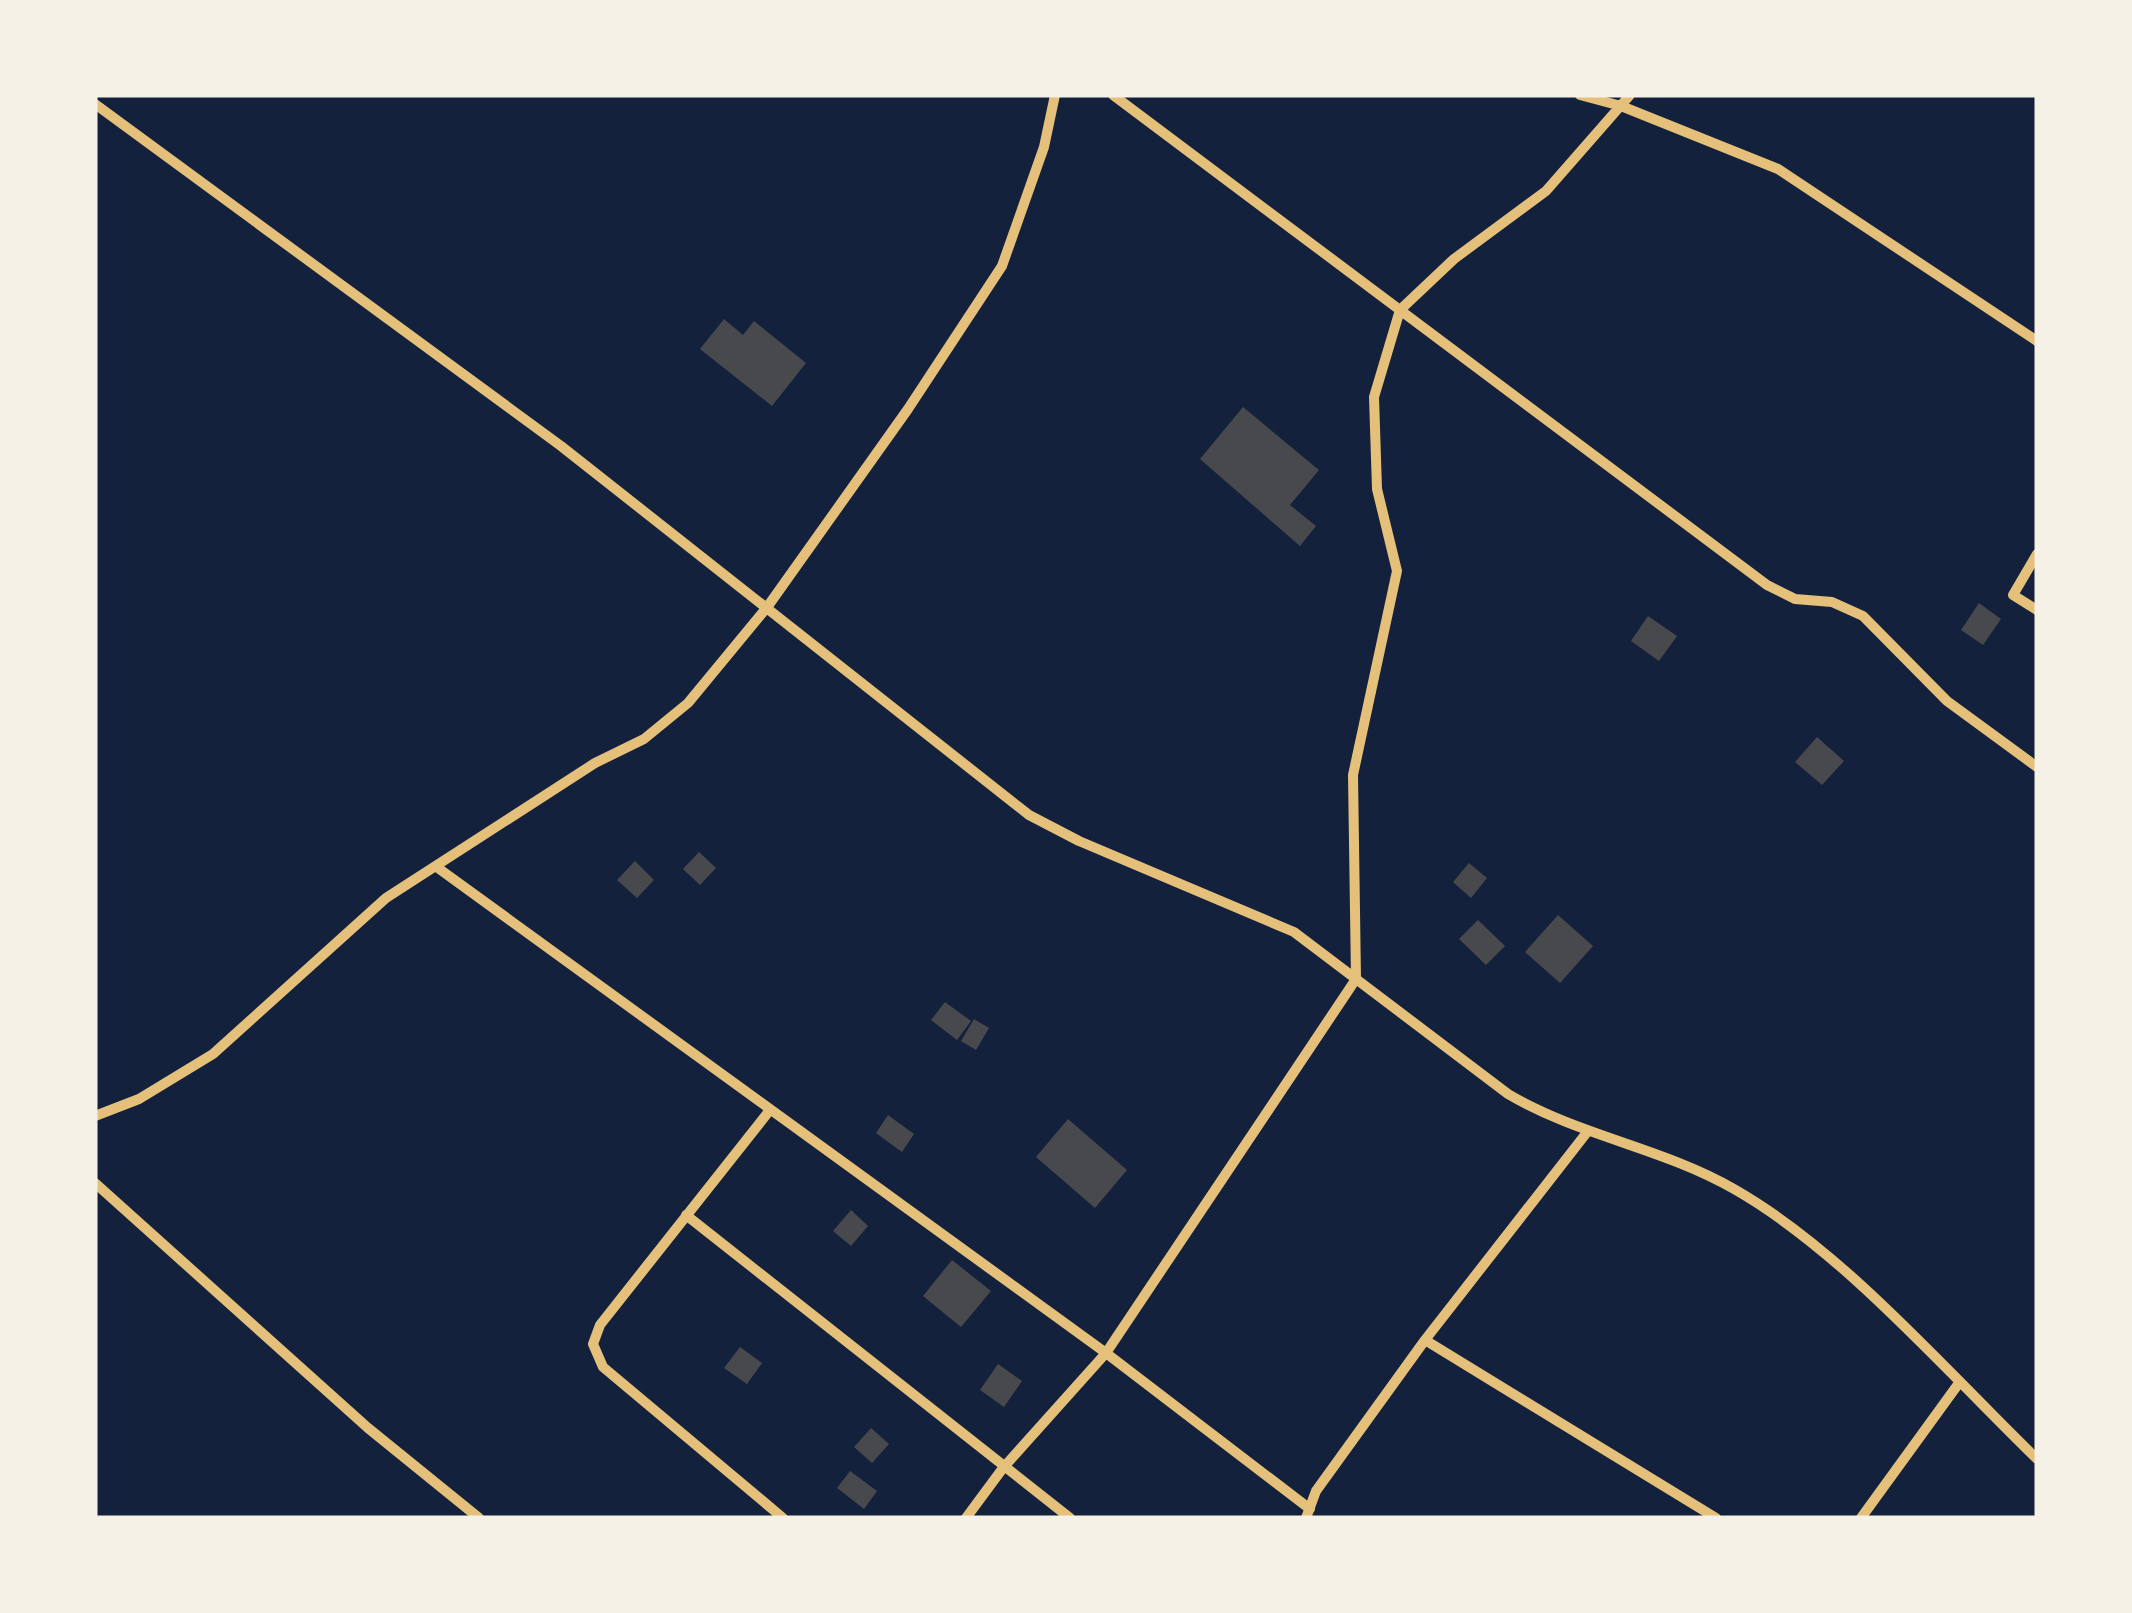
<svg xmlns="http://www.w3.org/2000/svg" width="2132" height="1613" font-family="'Space Grotesk',sans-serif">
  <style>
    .building { fill: #48494c }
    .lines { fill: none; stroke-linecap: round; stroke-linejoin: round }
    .minor { stroke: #e5c07b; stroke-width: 10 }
  </style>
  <rect width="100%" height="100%" fill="#14213d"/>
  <!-- building -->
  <path class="building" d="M724 319 743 335 754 321 806 363 772 406 700 349Z
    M1243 407 1319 470 1290 505 1316 526 1300 546 1200 459Z
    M1979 603 2001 619 1983 645 1961 630Z
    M1648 616 1677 636 1659 661 1631 641Z
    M1817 737 1844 761 1822 785 1795 762Z
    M699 852 716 868 700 885 683 869Z
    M635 861 654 880 637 898 617 880Z
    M1469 863 1487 878 1471 898 1453 882Z
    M1558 915 1593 946 1560 983 1525 952Z
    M1478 920 1505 946 1486 965 1459 939Z
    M945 1002 971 1021 957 1040 931 1020Z
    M974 1019 989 1028 976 1050 961 1041Z
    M888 1115 914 1134 902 1152 876 1133Z
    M1068 1119 1127 1170 1095 1208 1036 1157Z
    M851 1210 868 1226 851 1246 833 1231Z
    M952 1260 991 1291 961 1327 923 1296Z
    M740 1347 762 1363 747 1384 724 1368Z
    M998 1364 1022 1381 1004 1407 980 1390Z
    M871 1428 889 1444 872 1463 854 1447Z
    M850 1471 877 1491 864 1509 837 1488Z"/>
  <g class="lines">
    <!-- minor -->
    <path class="minor" d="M1113 95 1767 585 1795 599 1832 602 1863 616 1947 701 2037 767
      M1580 95 1621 106 1778 169 2037 341
      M95 104 561 446 1029 815 1079 841 1294 932 1508 1094C1579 1136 1663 1148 1734 1189 1843 1251 1946 1371 2037 1459
      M2037 554 2013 595 2037 610
      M438 868 1106 1353 1310 1509
      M770 1110 600 1325 593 1344 603 1367 783 1518
      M95 1116 139 1099 213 1054 386 898 595 763 644 739 688 703 768 606 908 409 1002 266 1044 147 1055 95
      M95 1183 368 1428 479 1518
      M686 1215 1070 1518
      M1425 1340 1716 1518
      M966 1518 1003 1468 1106 1353 1356 979 1353 775 1397 571 1377 489 1374 397 1400 310 1454 259 1546 191 1630 95
      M1306 1518 1316 1491 1425 1340 1588 1131
      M1861 1518 1959 1383"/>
  </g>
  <!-- border -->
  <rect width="2132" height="1613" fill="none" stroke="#f6f1e7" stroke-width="195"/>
</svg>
